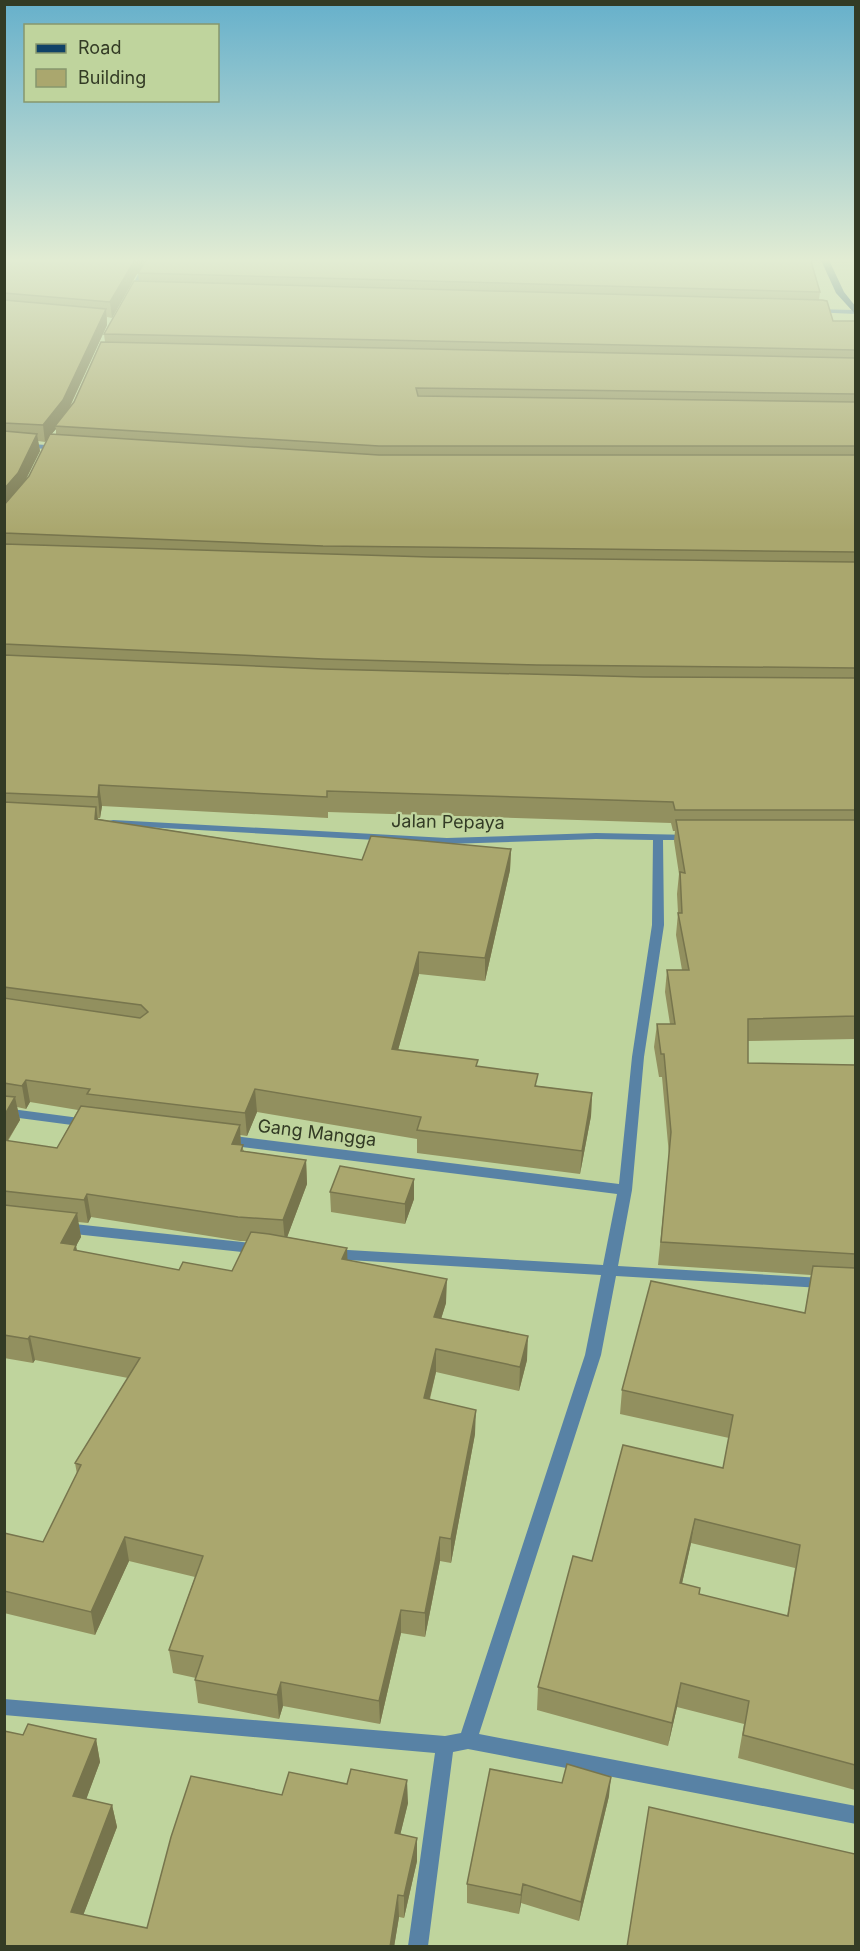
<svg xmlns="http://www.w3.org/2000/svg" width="860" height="1951" font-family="Inter,sans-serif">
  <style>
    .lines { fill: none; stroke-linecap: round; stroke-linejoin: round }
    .minor { fill: #5882a5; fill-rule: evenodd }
    .primary { fill: #104267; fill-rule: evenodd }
    .wall { fill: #92905f; fill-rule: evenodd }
    .shaded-wall { fill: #77754d }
    .building { fill: #aaa76e; stroke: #77754d; stroke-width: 1.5; fill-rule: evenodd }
    .labels { text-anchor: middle; stroke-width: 4.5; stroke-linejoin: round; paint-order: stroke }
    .street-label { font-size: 18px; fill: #333b25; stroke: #bfd49d }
  </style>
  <rect width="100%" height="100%" fill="#bfd49d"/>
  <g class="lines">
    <!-- minor -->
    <path class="minor" d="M147 258H153L130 297H126Z
      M793 258H825L827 259 824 261H795Z
      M814 309 855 310 856 314 812 312V310Z
      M4 442 60 446 64 448 60 450 4 446Z
      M113 820 447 838 596 833 693 835 694 837 693 839 689 840H663L664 925 644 1057 632 1190 618 1266 856 1280V1290L616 1276 601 1355 479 1734 856 1806V1824L468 1749 453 1752 428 1946H408L435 1753 4 1715V1699L445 1736 461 1733 585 1355 601 1275 331 1259 326 1258 324 1254 326 1250 331 1249 603 1265 617 1194 226 1145 221 1143 219 1140 221 1137 226 1135 619 1184 632 1057 652 925 653 840 596 839 447 844 109 825 108 823 109 821Z
      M4 1108 87 1119 92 1120 94 1123 92 1126 87 1127 4 1116Z
      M65 1223 260 1244 265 1245 267 1249 265 1253 260 1254 65 1233 60 1232 58 1228 60 1224Z"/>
    <!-- primary -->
    <path class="primary" d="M820 258H828L844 292 856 307V315L836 293Z"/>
  </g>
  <!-- wall -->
  <path class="wall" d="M4 258H146L112 318 107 317V325L69 409 74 402 105 342 104 334 139 281 138 273 820 292 819 300 833 321H855V1039L748 1041V1063L855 1065V1790L738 1758 744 1724 677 1707 668 1746 537 1710 538 1687 592 1561 723 1468 729 1438 620 1414 622 1390 805 1313 811 1275 658 1265 669 1155 662 1077H659L654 1047 657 1024H670L665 992 667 970H682L676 935 678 913 677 894 679 874 674 841 675 831H673L671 823 328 812V818L102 806 100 818H98V819L362 860 511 849 510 870 485 981 419 974 398 1050 478 1067 538 1086 592 1093 591 1116 580 1174 417 1153V1139L257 1112 247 1136 240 1135 241 1145 244 1151 306 1160 307 1184 287 1237 347 1248V1260L446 1303 441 1319 527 1360 519 1391 436 1372 430 1399 475 1434 451 1563 440 1561 425 1637 401 1633 380 1724 283 1706 279 1719 198 1703 195 1680 196 1678 173 1673 169 1650 195 1577 129 1561 95 1635 4 1613V1533L43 1542 77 1474 75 1463 128 1378 35 1360 33 1363 4 1358ZM56 429V435L51 434ZM49 437 29 476 25 481 40 451 38 441 45 442ZM30 1102 78 1110 57 1148 8 1141 20 1120 17 1107 26 1109ZM91 1217 240 1241H247L232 1271 179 1270 77 1251 76 1246 81 1237 78 1222 88 1223ZM691 1543 795 1568 787 1616 699 1594 682 1583Z
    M414 1179V1199L405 1224 331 1212 330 1192Z
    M23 1735 96 1739 100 1762 86 1799 112 1805 117 1827 83 1915 147 1928 282 1795 408 1803 400 1835 417 1861 404 1918 399 1917 394 1947H4Z
    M609 1796 579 1921 521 1903 519 1914 467 1903V1884Z"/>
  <!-- shaded-wall -->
  <path class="shaded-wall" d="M136 258H146L112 318 110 302Z
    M106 309 107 325 65 417 55 426 56 429 45 442 43 425Z
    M37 434 40 451 20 491 4 511V489Z
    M99 785 102 806 100 818 98 797Z
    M96 807 99 828 95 819Z
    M511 849 510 870 485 981V958Z
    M419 952V974L392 1072V1049Z
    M26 1080 30 1102 26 1109 22 1086Z
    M255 1089 257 1112 247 1136 245 1113Z
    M592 1093 591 1116 580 1174 582 1151Z
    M15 1097 20 1120 4 1146V1116Z
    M240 1125 241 1148 232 1144Z
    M306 1160 307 1184 285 1243 283 1220Z
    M414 1179V1199L405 1224V1204Z
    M87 1194 91 1217 88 1223 84 1200Z
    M77 1213 81 1237 76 1246 80 1269 61 1243Z
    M347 1248 348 1272 342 1259Z
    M447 1279 446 1303 434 1341V1317Z
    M30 1336 35 1360 33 1363 28 1339Z
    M528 1336 527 1360 519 1391 520 1367Z
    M436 1349V1372L424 1421V1398Z
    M476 1410 475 1434 451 1563V1539Z
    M695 1519 691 1543 677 1606 680 1583Z
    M125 1537 129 1561 95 1635 91 1612Z
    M440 1537V1561L425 1637V1613Z
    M401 1610V1633L380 1724 379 1701Z
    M281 1682 283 1706 279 1719 277 1695Z
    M681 1683 677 1707 668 1746 672 1723Z
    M96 1739 100 1762 79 1819 73 1796Z
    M611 1777 609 1796 579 1921 581 1902Z
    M407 1780 408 1803 395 1856V1833Z
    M112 1805 117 1827 76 1934 71 1912Z
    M417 1838V1861L404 1918V1896Z
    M523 1884 521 1903 519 1914 521 1895Z
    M398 1895 399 1917 394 1947H390Z"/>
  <!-- building -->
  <path class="building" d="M4 258H136L110 302 4 293Z
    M147 258H810L820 292 138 273Z
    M134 281 822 300 827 301 833 321H855V350L104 334Z
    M4 300 106 309 63 400 43 425 4 423Z
    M101 342 855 358V394L416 388 418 396 855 402V446H379L55 426 74 402Z
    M4 431 37 434 18 473 4 489Z
    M50 434 379 455H855V552L323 546 4 533V505L29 476Z
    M4 544 430 557 855 562V668L537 665 323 659 4 644Z
    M4 655 322 669 644 677 855 678V810H675L673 802 327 791V797L99 785 98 797 4 793Z
    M4 802 96 807 95 819 362 860 371 836 511 849 485 958 419 952 392 1049 478 1060 476 1066 538 1074 535 1086 592 1093 582 1151 417 1130 421 1117 255 1089 245 1113 87 1094 90 1089 26 1080 22 1086 4 1083V998L140 1018 148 1012 141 1005 4 987Z
    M676 820H855V1016L748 1019V1063L855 1065V1254L661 1242 671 1132 664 1054H661L657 1024H675L667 970H689L678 913H682L680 872 685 873Z
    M4 1096 15 1097 4 1116Z
    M81 1106 240 1125 232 1144 243 1145 241 1151 306 1160 283 1220 238 1217 87 1194 84 1200 4 1191V1140L57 1148Z
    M340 1166 414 1179 405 1204 330 1192Z
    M4 1205 77 1213 61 1243 76 1245 74 1250 179 1270 183 1262 232 1271 251 1232 269 1234 347 1248 342 1259 447 1279 434 1317 528 1336 520 1367 436 1349 424 1398 476 1410 451 1539 440 1537 425 1613 401 1610 379 1701 281 1682 277 1695 195 1680 203 1656 169 1650 203 1556 125 1537 91 1612 4 1591V1533L43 1542 81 1465 75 1463 140 1358 30 1336 28 1339 4 1335Z
    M813 1266 855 1268V1765L743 1735 749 1701 681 1683 672 1723 538 1687 573 1556 592 1561 623 1445 723 1468 733 1415 622 1390 651 1281 805 1313ZM695 1519 800 1545 788 1616 699 1594 700 1588 680 1583Z
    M28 1724 96 1739 73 1796 112 1805 71 1912 147 1928 171 1837 191 1776 282 1795 289 1772 347 1784 351 1769 407 1780 395 1833 417 1838 404 1896 398 1895 390 1947H4V1731L23 1735Z
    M567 1764 611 1777 581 1902 523 1884 521 1895 467 1884 490 1769 562 1783Z
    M649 1807 855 1854V1947H627Z"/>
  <!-- sky -->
  <linearGradient id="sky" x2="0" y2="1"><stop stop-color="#66b0cb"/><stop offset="0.49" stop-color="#e2ecd3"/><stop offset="1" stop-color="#e2ecd3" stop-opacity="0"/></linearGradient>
  <rect width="860" height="531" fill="url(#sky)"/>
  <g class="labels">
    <!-- street labels -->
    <g class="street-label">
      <text transform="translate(448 822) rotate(1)" y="6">Jalan Pepaya</text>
      <text transform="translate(317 1133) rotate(7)" y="6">Gang Mangga</text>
    </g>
  </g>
  <!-- border -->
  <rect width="860" height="1951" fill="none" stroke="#333b25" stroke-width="12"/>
  <!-- legend -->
  <rect x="24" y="24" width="195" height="78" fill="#bfd49d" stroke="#87976d" stroke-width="1.5"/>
  <rect x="36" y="44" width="30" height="9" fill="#104267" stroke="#87976d" stroke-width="1.5"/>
  <text x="78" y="54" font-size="18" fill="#333b25">Road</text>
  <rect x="36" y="69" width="30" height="18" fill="#aaa76e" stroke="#87976d" stroke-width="1.5"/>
  <text x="78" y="84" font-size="18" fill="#333b25">Building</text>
</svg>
